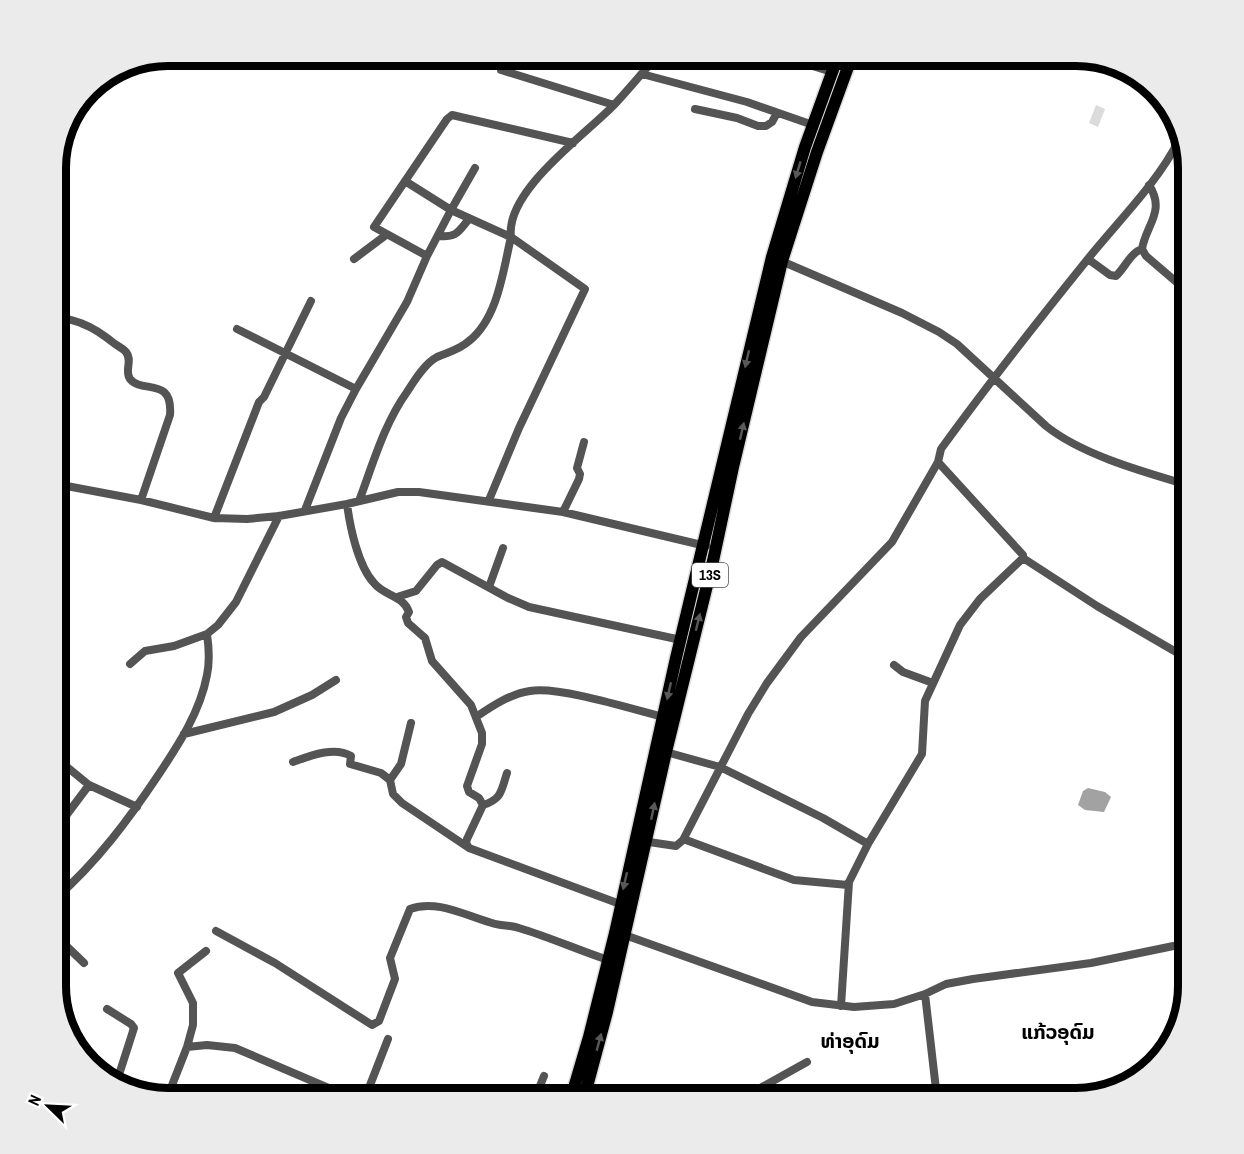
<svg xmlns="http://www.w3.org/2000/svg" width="1244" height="1154" font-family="'Archivo Narrow','Noto Sans Lao',sans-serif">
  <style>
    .grass { fill: #dbdbdb }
    .water { fill: #a2a2a2 }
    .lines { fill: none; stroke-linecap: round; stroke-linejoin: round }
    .stream { stroke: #a2a2a2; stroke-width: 1.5 }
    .trunk-casing { stroke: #dbdbdb; stroke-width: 15 }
    .minor { stroke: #545454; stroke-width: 8 }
    .trunk { stroke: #000; stroke-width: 12 }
    .oneway { fill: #595959 }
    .labels { text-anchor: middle; stroke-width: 4.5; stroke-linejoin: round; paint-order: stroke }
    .shield { fill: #fff; stroke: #4c4c4c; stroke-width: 1.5 }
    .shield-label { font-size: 15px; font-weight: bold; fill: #000 }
    .quarter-label { font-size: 20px; font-weight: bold; fill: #000; stroke: #fff }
    .rim { fill: none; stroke: #000; stroke-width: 8 }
  </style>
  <rect width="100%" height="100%" fill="#fff"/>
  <!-- grass -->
  <path class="grass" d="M1096 105 1105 109 1098 127 1089 123Z"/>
  <!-- water -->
  <path class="water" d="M1088 788 1105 792 1111 797 1104 812 1085 810 1078 805 1083 791Z"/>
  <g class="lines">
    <!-- stream -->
    <path class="stream" d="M376 56C388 64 398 66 412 67"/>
    <!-- trunk casing -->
    <g class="trunk-casing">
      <path id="trunk" d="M571 1098 589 1037 615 933 676 658 772 257 805 147 838 56
        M584 1098 607 1012 666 752 713 561 733 467 782 261 817 152 852 56"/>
    </g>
    <!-- minor -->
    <path class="minor" d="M780 56 832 72
      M501 70 614 105
      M642 74 747 102 813 125
      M695 109 737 118 758 126H766L772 122 777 113
      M1179 140C1156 185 1118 221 1087 260 1037 322 988 384 941 449L938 462 1023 555V558L1097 606 1188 659
      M405 181 451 210 475 168
      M438 236C457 238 458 232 469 219
      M1142 249C1146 225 1166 211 1149 185
      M354 259 386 235
      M1088 259 1110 275 1116 276C1125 268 1130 253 1142 249L1146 256 1188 292
      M779 260 902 313 939 332 957 344 1046 426C1082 455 1144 472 1188 485
      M56 315C65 319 74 320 83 324 94 328 105 336 115 344 118 346 123 349 126 352 133 360 124 371 130 379 142 394 173 376 170 415L141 500
      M237 329 356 389
      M56 484 141 500 214 518 247 519 279 516 347 504 398 492H419L563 512 706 546
      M489 500 519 428 585 289 511 237C505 191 585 135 614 105 629 89 643 72 657 56
      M359 501C373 464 384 424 407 392 414 381 425 363 437 357 448 352 459 350 469 341 498 318 503 271 511 237L451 210 427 256
      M347 504C350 527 358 566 374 583 384 596 403 595 409 612L406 617 408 623 425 638 432 661 471 705 482 733V744L467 786 469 792 479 798 483 805 467 839 466 843 469 848
      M305 510 341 418 356 389 407 302 427 256 374 227 447 119 452 115 573 143
      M563 512 579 479 580 474 577 468 584 442
      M214 518 259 402 264 397 311 301
      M56 573 66 486
      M489 587 503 548
      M397 597 416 591 437 565 442 562 508 598 529 607 681 640
      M130 664 145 651 174 646 207 634 218 625 236 602 279 516
      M894 665 903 672 933 683
      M476 717C492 706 510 694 530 691 559 686 632 709 663 717
      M184 734 274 712 312 695 336 680
      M666 752 720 767 823 818 868 844
      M56 758 89 785 137 807
      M293 762C310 756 334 746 351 756L350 764 381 773 390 780 393 794 402 803 469 848 620 904
      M390 780 401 764 411 723
      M483 805C502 799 501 791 507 773
      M56 829 89 785
      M683 840 748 714 767 683 801 637 892 542 938 462
      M642 841 676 846 683 840H686L794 880 848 885
      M56 898C97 862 129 819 159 774 179 744 200 712 207 675 210 661 209 648 207 634
      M216 931 275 963 372 1025 379 1021 395 979 390 958 410 909C437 899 466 916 492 923 500 926 510 925 519 928 549 937 578 950 608 960
      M622 934 812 1002 854 1007 894 1004 925 994 946 984 973 979 1091 963 1188 943
      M56 936 84 963
      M1180 944 1182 929 1188 909
      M925 994 937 1098
      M841 1006 849 882 868 844 922 754 925 701 960 625 980 599 1023 558
      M107 1009 131 1024 134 1028 116 1084
      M187 1047 193 1025V1003L178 973 206 951
      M167 1098 187 1047 207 1045 235 1048 352 1098
      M365 1098 388 1039
      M535 1098 544 1076
      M750 1098 762 1087 807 1062"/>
    <!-- trunk -->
    <use href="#trunk" class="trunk"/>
  </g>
  <!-- one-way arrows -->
  <defs><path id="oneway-solid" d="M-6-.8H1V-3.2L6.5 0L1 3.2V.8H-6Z" transform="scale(1.5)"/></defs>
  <g class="oneway">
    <use href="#oneway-solid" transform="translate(798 170) rotate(107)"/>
    <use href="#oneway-solid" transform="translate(747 359) rotate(103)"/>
    <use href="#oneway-solid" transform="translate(742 431) rotate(-77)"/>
    <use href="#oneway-solid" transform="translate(698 622) rotate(-76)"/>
    <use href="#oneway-solid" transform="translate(669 691) rotate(103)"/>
    <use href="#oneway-solid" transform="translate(653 811) rotate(-78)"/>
    <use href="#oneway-solid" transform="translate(625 881) rotate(103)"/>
    <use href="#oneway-solid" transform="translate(599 1042) rotate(-75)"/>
  </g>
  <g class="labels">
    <!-- shield labels -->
    <rect class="shield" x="692" y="563" width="36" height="24" rx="4.5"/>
    <g class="shield-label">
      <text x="710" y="580">13S</text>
    </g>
    <!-- quarter labels -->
    <g class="quarter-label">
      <text x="1058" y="1039">ແກ້ວອຸດົມ</text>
      <text x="850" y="1048">ທ່າອຸດົມ</text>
    </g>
  </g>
  <!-- crop -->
  <path d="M0 0H1244V1154H0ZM168 66H1076A102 102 0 0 1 1178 168V986A102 102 0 0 1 1076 1088H168A102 102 0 0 1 66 986V168A102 102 0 0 1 168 66Z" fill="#ebebeb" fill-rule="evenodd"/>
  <path class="rim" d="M168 66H1076A102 102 0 0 1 1178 168V986A102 102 0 0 1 1076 1088H168A102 102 0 0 1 66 986V168A102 102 0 0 1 168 66Z"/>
  <!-- north arrow -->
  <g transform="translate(48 1106) rotate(294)" stroke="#ffffff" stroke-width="4.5" paint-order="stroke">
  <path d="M0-4.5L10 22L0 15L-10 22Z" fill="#000000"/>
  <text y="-9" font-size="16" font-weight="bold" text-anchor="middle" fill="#000000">N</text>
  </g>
</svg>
